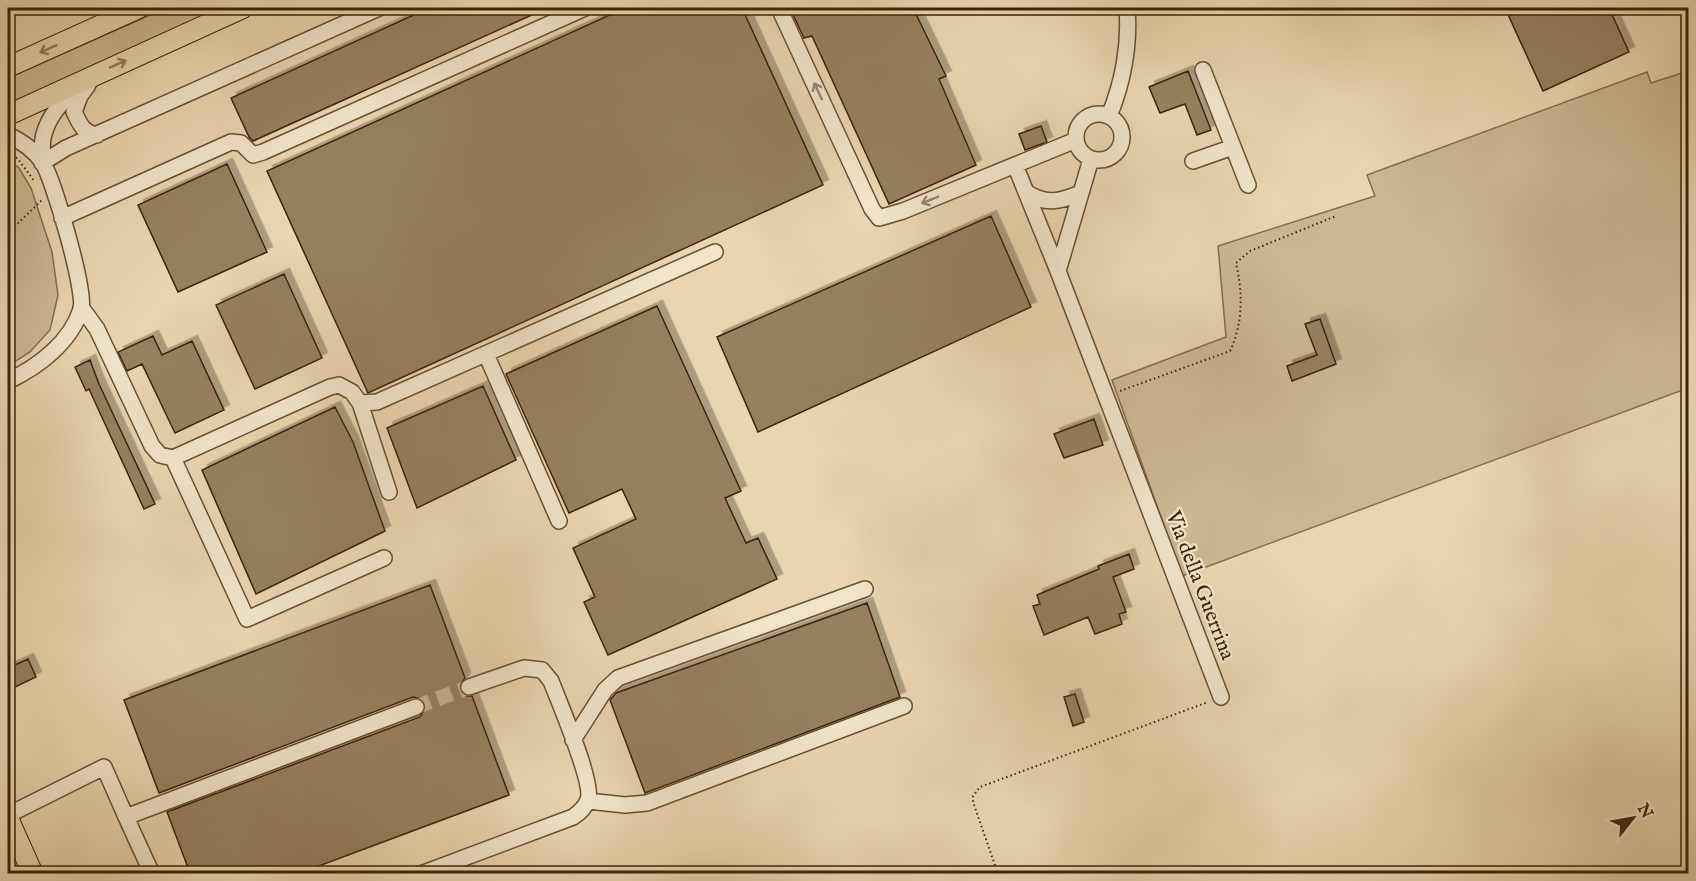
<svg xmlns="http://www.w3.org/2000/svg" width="1696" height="881" font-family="'IM FELL English',serif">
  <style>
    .green { fill: #ccb793; stroke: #846d4e; stroke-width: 1.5 }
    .building { fill: #96805f; stroke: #3d2309; stroke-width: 1.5; filter: url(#shadow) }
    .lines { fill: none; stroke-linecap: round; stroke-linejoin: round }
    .minor-tunnel { stroke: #c7b18e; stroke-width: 15; stroke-dasharray: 15 8; stroke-linecap: butt }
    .minor-casing { stroke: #685032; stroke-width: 18 }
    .major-casing { stroke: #3d2309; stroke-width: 22 }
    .path { stroke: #3d2309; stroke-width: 2; stroke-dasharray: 1.5 3; stroke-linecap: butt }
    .minor { stroke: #f1e4cb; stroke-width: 15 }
    .major { stroke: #e9d5af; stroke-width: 20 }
    .oneway { stroke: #937c5c }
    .oneway2 { stroke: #97846a }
    .labels { text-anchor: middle; stroke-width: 4.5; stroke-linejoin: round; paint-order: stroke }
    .street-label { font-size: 21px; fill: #3d2309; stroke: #f1e4cb }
  </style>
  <defs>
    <filter id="shadow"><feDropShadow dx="5.5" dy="-5.5" stdDeviation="0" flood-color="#0004"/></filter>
  </defs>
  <rect width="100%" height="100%" fill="#e9d5af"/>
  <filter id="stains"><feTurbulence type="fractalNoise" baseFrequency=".00333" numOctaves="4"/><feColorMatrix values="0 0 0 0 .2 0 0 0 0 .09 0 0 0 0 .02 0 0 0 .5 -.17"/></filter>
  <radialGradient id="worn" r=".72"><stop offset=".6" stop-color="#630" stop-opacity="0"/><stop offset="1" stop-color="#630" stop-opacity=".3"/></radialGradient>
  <!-- green -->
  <path class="green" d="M166 8H220L8 105V78Z
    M1688 71V388L1182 576 1112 380 1226 337 1218 246 1375 196 1367 175 1647 72 1651 83Z
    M8 159 19 168 31 188 52 252 58 295 50 330 30 352 8 366Z"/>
  <!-- building -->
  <path class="building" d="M429 8H547L253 141 249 137 231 98Z
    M625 8H742L823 185 368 393 267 171Z
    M790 8H913L946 76 939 79 976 165 889 204 812 36 804 38Z
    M1505 8H1609L1629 52 1543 91Z
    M1188 71 1211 130 1197 135 1185 104 1160 113 1149 87Z
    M1041 126 1047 142 1025 150 1019 134Z
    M227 164 267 252 178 292 138 205Z
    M991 216 1031 307 758 432 717 337Z
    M284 274 322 358 255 389 216 305Z
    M657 306 741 491 725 498 746 543 758 538 777 579 608 655 584 602 595 597 573 548 636 519 622 489 569 513 506 374Z
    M1320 319 1336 364 1292 381 1287 366 1317 355 1305 324Z
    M153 336 162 355 192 341 224 410 175 433 142 364 127 371 118 352Z
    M90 360 99 384 155 504 144 509 89 389 86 391 75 367Z
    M483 386 516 460 417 508 387 428Z
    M335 407 353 442 385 531 256 594 202 470Z
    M1094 419 1103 445 1064 458 1054 434Z
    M1129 554 1134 569 1113 577 1126 612 1119 614 1122 624 1095 634 1088 617 1044 635 1033 606 1040 604 1037 595 1099 569 1098 566Z
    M430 585 465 678 460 685V691L467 696H472L509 795 300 873H190L167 812 420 717 425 709V703L422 699 413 697 159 793 124 700Z
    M867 603 900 697 645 793 610 700 616 693Z
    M28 659 36 677 13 688 8 676V668Z
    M1075 694 1084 722 1073 726 1064 697Z"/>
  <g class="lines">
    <!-- minor-tunnel -->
    <path class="minor-tunnel" d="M416 707 469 687"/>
    <!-- minor casing -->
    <g class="minor-casing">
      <path id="minor" d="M779 8 872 209 879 218 903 211 1076 140
        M1203 70 1248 185
        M88 85 80 96 74 112C80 124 83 133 97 135
        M1076 137a23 23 0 1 1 46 0a23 23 0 1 1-46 0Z
        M1109 116C1123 83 1130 44 1127 8
        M8 135C21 141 35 151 43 163 54 182 86 291 81 309 71 342 38 367 8 381
        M1193 161 1233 147
        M42 163 66 148 379 8
        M42 163C43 154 41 143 44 134 49 115 65 98 80 86
        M1015 165 1058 271 1221 697
        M1026 192C1045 205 1060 202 1080 193
        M62 218 231 142 241 143 253 155 263 152 585 8
        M1058 271 1091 159
        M81 307 97 329 152 446 160 455 173 458 330 387 339 385 352 392 360 403 377 402 715 252
        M486 354 559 521
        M360 403 389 492
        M173 458 247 619 384 558
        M573 740 605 690 618 678 865 589
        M588 801 625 805 647 803 904 706
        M8 815 104 767 126 817
        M152 874 126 817 416 707
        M421 874 573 817C579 813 585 808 588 800 594 783 559 702 551 681L542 670 524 668 469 687"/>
    </g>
    <!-- major casing -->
    <g class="major-casing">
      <path id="major" d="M8 67 139 8
        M8 115 243 8
        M8 818 33 874"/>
    </g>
    <!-- path -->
    <path class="path" d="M8 153 18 159 35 182
      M8 233 42 200
      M1120 391 1230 351C1243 324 1243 293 1236 263L1250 251 1336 216
      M998 874 973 802V796L980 787 1208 702"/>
    <!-- minor -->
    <use href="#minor" class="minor"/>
    <!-- major -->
    <use href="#major" class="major"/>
  </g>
  <!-- one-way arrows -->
  <defs><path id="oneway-shaft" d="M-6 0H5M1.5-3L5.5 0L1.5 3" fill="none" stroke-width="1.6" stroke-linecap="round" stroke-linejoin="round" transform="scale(1.5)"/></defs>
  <g class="oneway">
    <use href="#oneway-shaft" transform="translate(48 49) rotate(156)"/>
    <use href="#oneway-shaft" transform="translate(118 64) rotate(-24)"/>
  </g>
  <g class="oneway2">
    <use href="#oneway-shaft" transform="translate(818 91) rotate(-115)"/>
    <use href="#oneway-shaft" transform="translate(930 200) rotate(158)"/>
  </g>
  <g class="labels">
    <!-- street labels -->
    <g class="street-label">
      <text transform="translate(1201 585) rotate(69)" y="7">Via della Guerrina</text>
    </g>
  </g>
  <!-- margin -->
  <rect width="1696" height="881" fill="none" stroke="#e9d5af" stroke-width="30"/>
  <rect x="9" y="9" width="1678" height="863" fill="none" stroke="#3d2309" stroke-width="3"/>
  <rect x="15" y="15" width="1666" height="851" fill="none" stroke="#3d2309" stroke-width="1.5"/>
  <!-- north arrow -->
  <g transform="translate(1633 818) rotate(59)" stroke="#f1e4cb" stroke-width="4.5" paint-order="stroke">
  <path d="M0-4.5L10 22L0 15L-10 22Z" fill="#3d2309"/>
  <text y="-9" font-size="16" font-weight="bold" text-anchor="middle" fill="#3d2309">N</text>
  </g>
  <rect width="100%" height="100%" filter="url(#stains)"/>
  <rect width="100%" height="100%" fill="url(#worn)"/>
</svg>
